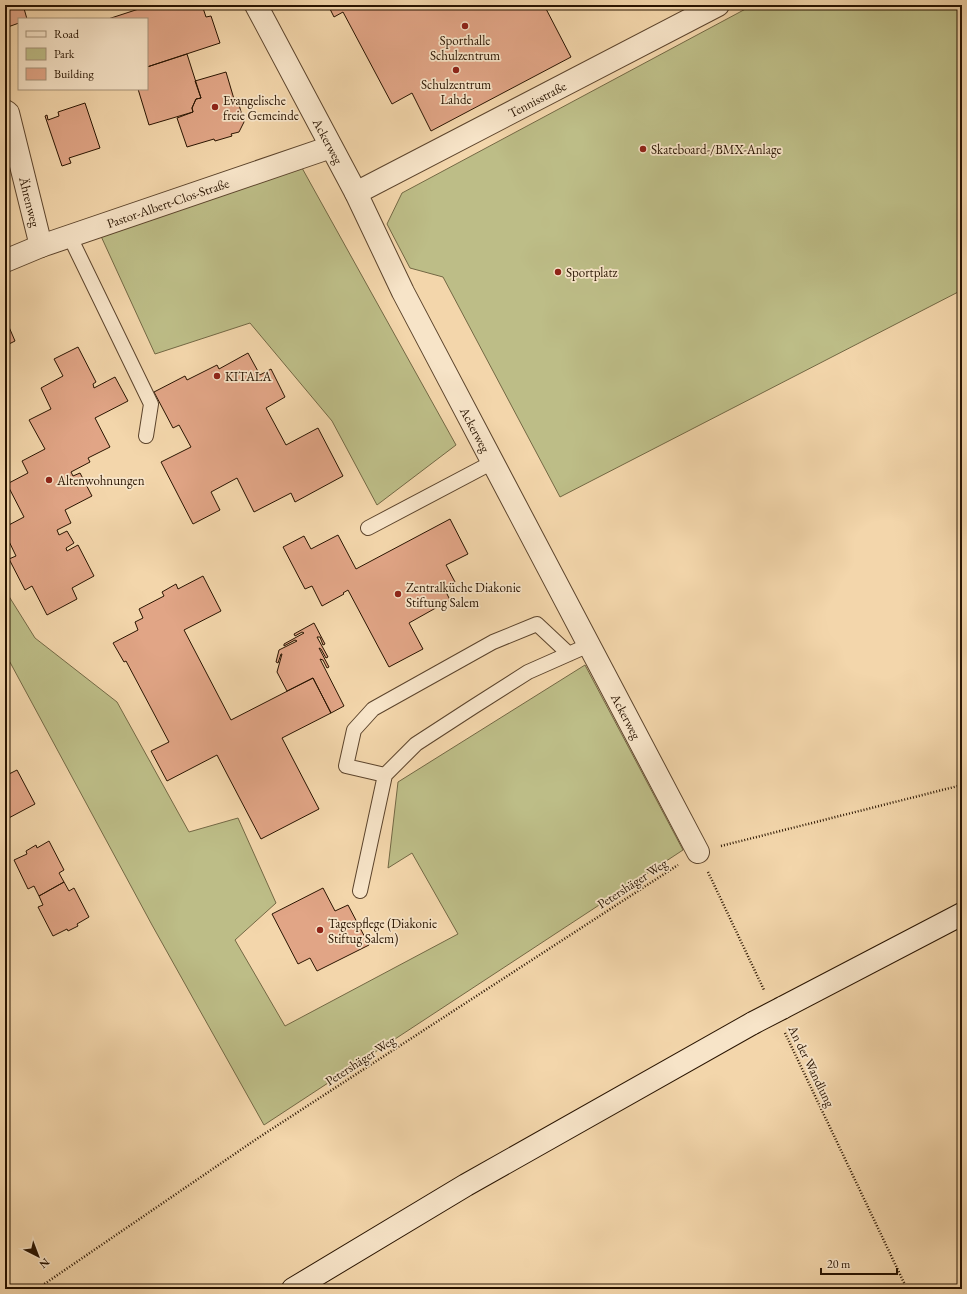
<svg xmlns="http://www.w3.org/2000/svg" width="967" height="1294" font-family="'EB Garamond',serif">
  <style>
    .green { fill: #bdbd87; stroke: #736844 }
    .building { fill: #e1a586; stroke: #291401 }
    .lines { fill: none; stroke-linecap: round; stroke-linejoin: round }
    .service-casing { stroke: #5c442c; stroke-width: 16 }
    .minor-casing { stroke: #5c442c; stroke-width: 24 }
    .secondary-casing { stroke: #291401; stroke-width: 24 }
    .path { stroke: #291401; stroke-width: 2.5; stroke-dasharray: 1 2; stroke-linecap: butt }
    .service { stroke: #f7e4c8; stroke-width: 14 }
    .minor { stroke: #f7e4c8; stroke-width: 22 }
    .secondary { stroke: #f7e4c8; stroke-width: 22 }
    .secondary-bridge-casing { stroke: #291401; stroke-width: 24; stroke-linecap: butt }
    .secondary-bridge { stroke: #f7e4c8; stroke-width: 22 }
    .poi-dot { fill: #8f2418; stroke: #f7e4c8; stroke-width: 1.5 }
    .labels { text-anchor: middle; stroke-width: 3.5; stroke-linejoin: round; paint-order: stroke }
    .poi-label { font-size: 13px; fill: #291401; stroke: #f7e4c8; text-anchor: start }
    .street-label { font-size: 13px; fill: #291401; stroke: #f7e4c8 }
  </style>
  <rect width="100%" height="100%" fill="#f3d6ab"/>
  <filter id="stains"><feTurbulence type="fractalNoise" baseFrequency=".005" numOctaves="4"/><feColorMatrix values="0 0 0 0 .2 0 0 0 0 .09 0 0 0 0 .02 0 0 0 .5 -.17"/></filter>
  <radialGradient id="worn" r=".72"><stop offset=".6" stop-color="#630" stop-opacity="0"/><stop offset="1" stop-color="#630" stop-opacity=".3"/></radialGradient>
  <!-- green -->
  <path class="green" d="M753 5H962V290L560 497 443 277 410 268 387 224 402 193Z
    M302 168 456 445 377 505 332 421 250 323 155 354 100 234Z
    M5 590 35 638 117 702 189 832 238 818 276 903 235 940 285 1026 458 934 412 853 388 868 398 782 585 665 683 850 264 1125 152 925 5 653Z"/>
  <!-- building -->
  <path class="building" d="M5 5H23L27 19H19V23L5 28Z
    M151 5H202L206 17 211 16 220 43 147 67V19H108Z
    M328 5H544L571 57 431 131 412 93 392 104 343 12 334 17Z
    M187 54 201 98 196 99 192 108 193 112 149 125 138 89H147V67Z
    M226 72 234 99 237 98 244 122 239 132 231 134 232 136 215 141 214 139 187 147 177 118 193 112 192 108 196 99 201 98 195 81Z
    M85 103 100 148 69 158 71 163 62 166 45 116 47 115 48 120 59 116 58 112Z
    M6 320 15 341 5 346V321Z
    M78 347 96 382 93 384 94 388 115 377 128 401 95 418 110 447 88 458 90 462 71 472 73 476 80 473 92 496 65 510 71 523 57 530 59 535 67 531 74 543 66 548 67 551 78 545 94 576 72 588 77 599 47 615 32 586 25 590 9 559 16 556 5 533V527L24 517 7 484 28 473 22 461 45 449 29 420 51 409 41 388 63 376 54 359Z
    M248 353 260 375 271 369 285 397 266 408 286 445 318 428 343 476 295 502 291 493 254 512 237 478 211 492 220 510 193 524 161 462 191 447 179 425 173 428 154 392 185 376 187 380 217 365 219 369Z
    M450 519 468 554 446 565 455 582 444 588 450 600 409 623 423 649 389 667 348 590 343 593 344 594 322 606 312 586 305 589 283 547 304 536 311 549 338 535 356 569Z
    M203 576 221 611 184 630 231 720 313 678 331 713 282 738 319 809 261 839 217 755 167 781 151 751 169 742 126 661 124 662 113 643 138 630 135 622 143 618 139 609 164 596 162 592 176 584 178 589Z
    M314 623 325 644 323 645 320 637H317L328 657 326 658 321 649 319 648 329 667 327 668 323 660 320 659 344 706 331 713 313 678 287 691 277 672 282 654H281L278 663 276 662 279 650 297 641 295 640 284 646V644L304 633 302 632 295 636 294 634Z
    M17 770 35 804 5 820V776Z
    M49 841 64 870 59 873 64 882 39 896 34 886 28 889 14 860 27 854 26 851 36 845 37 848Z
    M64 882 69 891 74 888 89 917 77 924 78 926 68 931 67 929 53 936 38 907 43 905 39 896Z
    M323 888 335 911 348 905 369 945 317 971 310 958 298 964 272 914Z"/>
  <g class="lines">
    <!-- service casing -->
    <g class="service-casing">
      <path id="service" d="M70 237 151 404 146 436
        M368 528 493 462
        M385 775 346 766 354 730 373 709 493 642 537 624 569 654
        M360 891 385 775 416 744 473 707 528 672 589 645"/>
    </g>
    <!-- minor casing -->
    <g class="minor-casing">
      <g id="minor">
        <path id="s1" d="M256 5 356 193 403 292 698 852"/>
        <path id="s2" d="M5 111 8 113 41 246"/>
        <path id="s3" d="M356 193 718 5"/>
        <path id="s4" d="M5 261 41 246 331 147"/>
      </g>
    </g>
    <!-- secondary casing -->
    <g class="secondary-casing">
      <path id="secondary" d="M782 1008 962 914
        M293 1289 466 1185 753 1023"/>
    </g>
    <!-- path -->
    <path class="path" d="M721 846 962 785
      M708 872 764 990
      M785 1033 907 1289
      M37 1289 258 1138 678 865"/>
    <!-- service -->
    <use href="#service" class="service"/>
    <!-- minor -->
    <use href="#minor" class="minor"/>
    <!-- secondary -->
    <use href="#secondary" class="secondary"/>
    <!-- secondary-bridge casing -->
    <g class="secondary-bridge-casing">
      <path id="secondary-bridge" d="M753 1023 782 1008"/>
    </g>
    <!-- secondary-bridge -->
    <use href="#secondary-bridge" class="secondary-bridge"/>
  </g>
  <!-- markers -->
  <g class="poi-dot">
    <circle cx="465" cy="26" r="4"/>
    <circle cx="456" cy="70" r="4"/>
    <circle cx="215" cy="107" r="4"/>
    <circle cx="643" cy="149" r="4"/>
    <circle cx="558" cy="272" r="4"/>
    <circle cx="217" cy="376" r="4"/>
    <circle cx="49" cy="480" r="4"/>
    <circle cx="398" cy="594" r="4"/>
    <circle cx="320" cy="930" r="4"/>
  </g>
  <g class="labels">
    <!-- poi labels -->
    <g class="poi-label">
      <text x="465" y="45" text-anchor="middle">Sporthalle<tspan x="465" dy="15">Schulzentrum</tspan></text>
      <text x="456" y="89" text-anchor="middle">Schulzentrum<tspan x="456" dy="15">Lahde</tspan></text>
      <text x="223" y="105">Evangelische<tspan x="223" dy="15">freie Gemeinde</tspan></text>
      <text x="651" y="154">Skateboard-/BMX-Anlage</text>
      <text x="566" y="277">Sportplatz</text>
      <text x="225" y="381">KITALA</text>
      <text x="57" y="485">Altenwohnungen</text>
      <text x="406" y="592">Zentralküche Diakonie<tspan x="406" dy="15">Stiftung Salem</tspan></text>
      <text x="328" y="928">Tagespflege (Diakonie<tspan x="328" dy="15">Stiftug Salem)</tspan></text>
    </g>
    <!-- street labels -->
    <g class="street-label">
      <text dy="5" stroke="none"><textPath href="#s3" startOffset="204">Tennisstraße</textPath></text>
      <text dy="5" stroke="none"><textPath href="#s1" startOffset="154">Ackerweg</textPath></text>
      <text dy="5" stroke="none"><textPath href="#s2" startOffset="95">Ährenweg</textPath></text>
      <text dy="5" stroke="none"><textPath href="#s4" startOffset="173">Pastor-Albert-Clos-Straße</textPath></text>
      <text dy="5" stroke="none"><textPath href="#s1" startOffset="478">Ackerweg</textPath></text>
      <text dy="5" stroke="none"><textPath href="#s1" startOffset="802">Ackerweg</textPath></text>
      <text transform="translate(632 883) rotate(-33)" y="5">Petershäger Weg</text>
      <text transform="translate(360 1060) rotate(-33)" y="5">Petershäger Weg</text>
      <text transform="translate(812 1066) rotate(64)" y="5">An der Wandlung</text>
    </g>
  </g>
  <!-- margin -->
  <rect width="967" height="1294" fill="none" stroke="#f3d6ab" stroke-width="20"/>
  <rect x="6" y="6" width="955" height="1282" fill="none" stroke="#291401" stroke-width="2"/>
  <rect x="10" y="10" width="947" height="1274" fill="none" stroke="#291401"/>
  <!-- legend -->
  <rect x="18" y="18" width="130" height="72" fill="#f7e4c8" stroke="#a59178"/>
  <rect x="26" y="31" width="20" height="6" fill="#f7e4c8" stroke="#a59178"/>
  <text x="54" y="38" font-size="12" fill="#291401">Road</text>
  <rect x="26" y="48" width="20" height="12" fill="#bdbd87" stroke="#a59178"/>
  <text x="54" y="58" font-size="12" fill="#291401">Park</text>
  <rect x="26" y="68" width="20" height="12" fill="#e1a586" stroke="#a59178"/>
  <text x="54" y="78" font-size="12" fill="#291401">Building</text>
  <!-- north arrow -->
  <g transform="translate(38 1256) rotate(138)" stroke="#f7e4c8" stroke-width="3" paint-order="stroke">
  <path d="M0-3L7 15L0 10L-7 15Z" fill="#291401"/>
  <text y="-6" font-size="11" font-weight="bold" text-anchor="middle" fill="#291401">N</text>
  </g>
  <!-- scale -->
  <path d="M821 1268v6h76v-6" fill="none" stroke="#291401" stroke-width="2"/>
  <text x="827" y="1268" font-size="12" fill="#291401" stroke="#f7e4c8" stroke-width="3" paint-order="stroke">20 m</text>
  <rect width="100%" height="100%" filter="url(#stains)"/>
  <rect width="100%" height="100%" fill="url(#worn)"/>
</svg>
